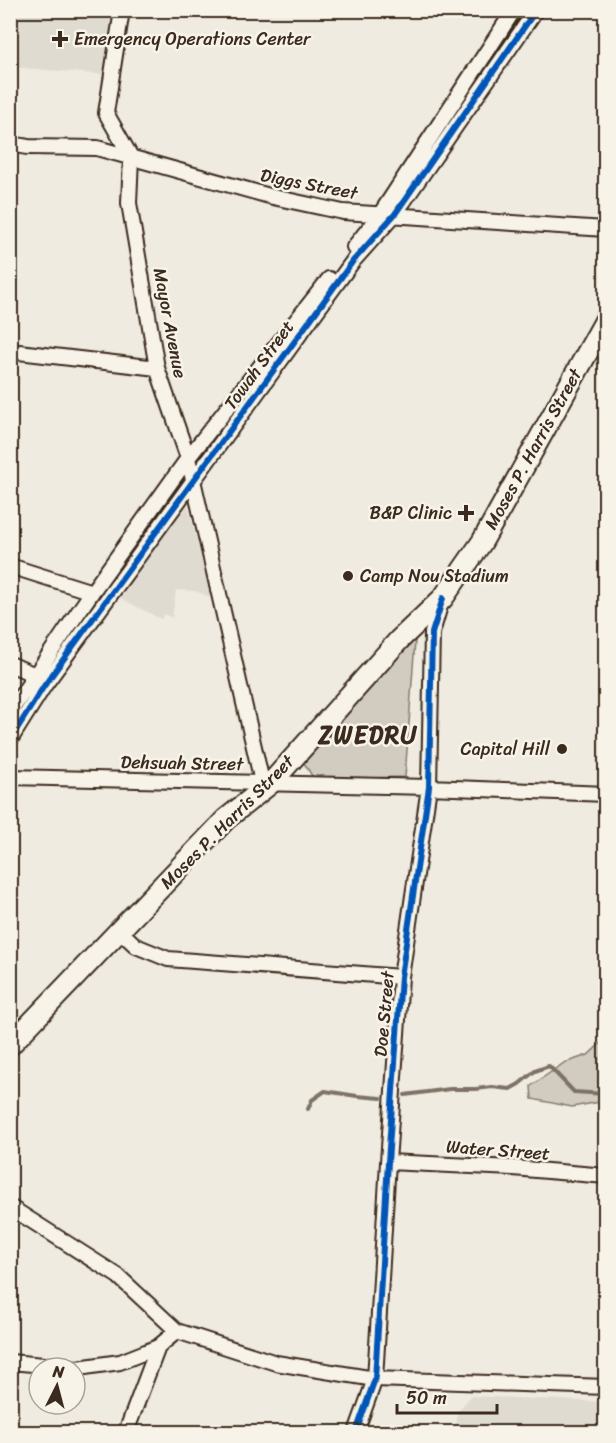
<svg xmlns="http://www.w3.org/2000/svg" width="616" height="1443" font-family="Sriracha,sans-serif">
  <style>
    .built { fill: #e0dbd0 }
    .green { fill: #d1cbc0; stroke: #867a6f; stroke-width: 1.5 }
    .lines { fill: none; stroke-linecap: round; stroke-linejoin: round }
    .stream { stroke: #7e7266; stroke-width: 4 }
    .minor-casing { stroke: #3b2a1e; stroke-width: 18 }
    .highway-casing { stroke: #3b2a1e; stroke-width: 24 }
    .minor { stroke: #f7f3e8; stroke-width: 14 }
    .highway { stroke: #f7f3e8; stroke-width: 20 }
    .cycleway-casing { stroke: #f7f3e8; stroke-width: 10 }
    .cycleway { stroke: #0057b8; stroke-width: 6 }
    .poi-dot { fill: #3b2a1e; stroke: #f7f3e8; stroke-width: 2 }
    .labels { text-anchor: middle; stroke-width: 5; stroke-linejoin: round; paint-order: stroke }
    .poi-label { font-size: 18px; fill: #3b2a1e; stroke: #f7f3e8; text-anchor: start }
    .street-label { font-size: 18px; fill: #3b2a1e; stroke: #f7f3e8 }
    .district-label { font-size: 24px; font-weight: bold; letter-spacing: 1.5px; fill: #3b2a1e; stroke: #f7f3e8 }
  </style>
  <rect width="100%" height="100%" fill="#efebe0"/>
  <filter id="ink" filterUnits="userSpaceOnUse"><feTurbulence type="fractalNoise" baseFrequency=".0167" numOctaves="2"/><feDisplacementMap in="SourceGraphic" scale="12" xChannelSelector="R" yChannelSelector="G"/><feConvolveMatrix kernelMatrix="1 2 1 2 8 2 1 2 1" color-interpolation-filters="sRGB"/></filter>
  <g filter="url(#ink)">
    <!-- built -->
    <path class="built" d="M10 11H112L107 75 11 67Z
      M186 498 212 598 195 591 176 590 172 618 164 614 161 619 114 595Z
      M471 1396 605 1402V1432H456L457 1412Z"/>
    <!-- green -->
    <path class="green" d="M411 641H415L405 777 319 779 312 776 301 758Z
      M605 1020V1101L572 1107 532 1099 531 1086 564 1063 588 1055 601 1043Z"/>
    <g class="lines">
      <!-- stream -->
      <path class="stream" d="M405 1095 450 1089H476L492 1087 510 1089 519 1084 535 1071 549 1066 574 1092 606 1094
        M308 1109 312 1100 325 1091 357 1096 381 1098"/>
      <!-- minor casing -->
      <g class="minor-casing">
        <path id="minor" d="M122 10 106 113 131 157 129 203 157 368 188 458 262 782
          M10 144 28 147 97 148 273 197 343 212 606 229
          M354 247 381 213 514 10
          M10 351 157 368
          M10 566 92 592
          M10 664 35 675
          M10 712 92 592 188 458 329 279
          M10 740 44 686 353 261 395 214 536 10
          M10 777 429 787 606 794
          M120 931 136 946 168 959 401 977
          M388 1162 513 1168 606 1176
          M10 1207 118 1276 177 1331 276 1363 375 1379 606 1387
          M10 1362 78 1368 120 1362 158 1347
          M126 1432 158 1347 177 1331
          M356 1432 375 1379 388 1162 401 977 429 787 432 633 442 599"/>
      </g>
      <!-- highway casing -->
      <g class="highway-casing">
        <path id="highway" d="M10 1045 226 819 271 783 399 640 443 598 482 542 606 319"/>
      </g>
      <!-- minor -->
      <use href="#minor" class="minor"/>
      <!-- highway -->
      <use href="#highway" class="highway"/>
      <!-- cycleway casing -->
      <g class="cycleway-casing">
        <path id="cycleway" d="M10 740 44 686 353 261 395 214 536 10
          M356 1432 375 1379 388 1162 401 977 429 787 432 633 443 598"/>
      </g>
      <!-- cycleway -->
      <use href="#cycleway" class="cycleway"/>
    </g>
  </g>
  <!-- markers -->
  <g class="poi-dot">
    <path d="M57 30h6v6h6v6h-6v6h-6v-6h-6v-6h6z"/>
    <path d="M463 504h6v6h6v6h-6v6h-6v-6h-6v-6h6z"/>
    <circle cx="348" cy="576" r="6"/>
    <circle cx="562" cy="749" r="6"/>
  </g>
  <g class="labels">
    <!-- poi labels -->
    <g class="poi-label">
      <text x="74" y="45">Emergency Operations Center</text>
      <text x="452" y="519" text-anchor="end">B&amp;P Clinic</text>
      <text x="360" y="582">Camp Nou Stadium</text>
      <text x="550" y="755" text-anchor="end">Capital Hill</text>
    </g>
    <!-- street labels -->
    <g class="street-label">
      <text transform="translate(309 184) rotate(11)" y="6">Diggs Street</text>
      <text transform="translate(170 323) rotate(79)" y="6">Mayor Avenue</text>
      <text transform="translate(259 365) rotate(-54)" y="6">Towah Street</text>
      <text transform="translate(533 449) rotate(-61)" y="6">Moses P. Harris Street</text>
      <text transform="translate(182 763) rotate(1)" y="6">Dehsuah Street</text>
      <text transform="translate(227 822) rotate(-45)" y="6">Moses P. Harris Street</text>
      <text transform="translate(384 1014) rotate(-85)" y="6">Doe Street</text>
      <text transform="translate(498 1150) rotate(4)" y="6">Water Street</text>
    </g>
    <!-- district labels -->
    <g class="district-label">
      <text x="368" y="743">ZWEDRU</text>
    </g>
  </g>
  <!-- margin -->
  <rect width="616" height="1443" fill="none" stroke="#f7f3e8" stroke-width="36"/>
  <rect x="18" y="18" width="580" height="1407" fill="none" stroke="#3b2a1e" stroke-width="2" filter="url(#ink)"/>
  <!-- north arrow -->
  <g transform="translate(57 1386) rotate(6)"><circle r="28" fill="#f7f3e8" stroke="#aca397" stroke-width="1.5"/>
  <path d="M0-4.5L10 22L0 15L-10 22Z" fill="#3b2a1e"/>
  <text y="-9" font-size="16" font-weight="bold" text-anchor="middle" fill="#3b2a1e">N</text>
  </g>
  <!-- scale -->
  <path d="M397 1404v9h100v-9" fill="none" stroke="#3b2a1e" stroke-width="3"/>
  <text x="406" y="1404" font-size="18" fill="#3b2a1e" stroke="#f7f3e8" stroke-width="4.5" paint-order="stroke">50 m</text>
</svg>
